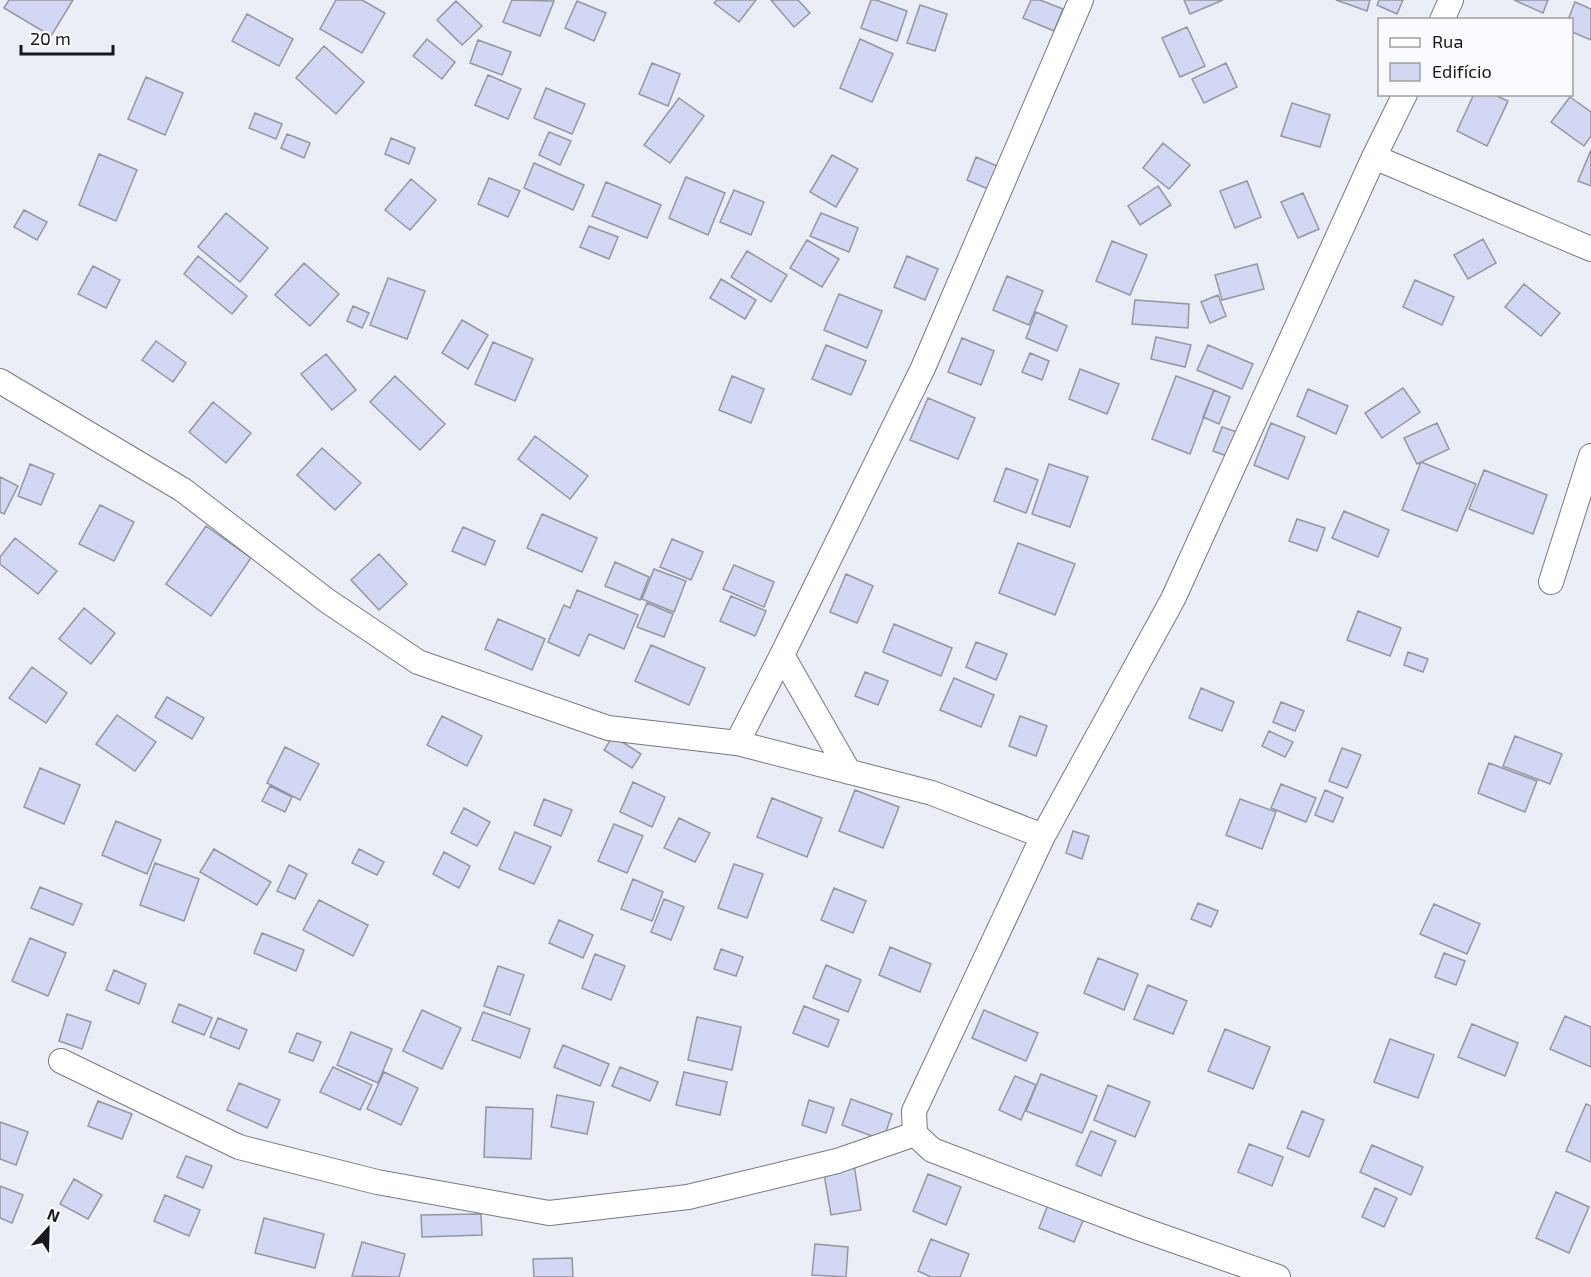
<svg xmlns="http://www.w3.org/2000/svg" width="1591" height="1277" font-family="'Exo 2',sans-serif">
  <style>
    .building { fill: #d2d7f4; stroke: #9597a0; stroke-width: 1.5 }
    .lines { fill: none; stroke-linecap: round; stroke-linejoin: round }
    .street-casing { stroke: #777982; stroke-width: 26 }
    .street { stroke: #fff; stroke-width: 24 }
  </style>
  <rect width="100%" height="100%" fill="#ebedf7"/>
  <!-- building -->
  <path class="building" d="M9 0H73L51 36 4 8Z
    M336 0H362L385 13 362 53 320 29Z
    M512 0 554 1 540 36 503 22Z
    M717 0H756L739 22 714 3Z
    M771 0H798L810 13 794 27Z
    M871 0H876L907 11 897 41 861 28Z
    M1031 0H1040L1063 9 1054 31 1023 18Z
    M1184 0H1223L1190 14Z
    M1336 0H1370L1367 11Z
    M1379 0H1403L1397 14 1377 5Z
    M1514 0H1548L1543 13Z
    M456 1 482 26 462 45 437 20Z
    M577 1 606 13 594 41 565 28Z
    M1575 2 1591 9V40L1572 32V20H1568Z
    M920 5 947 14 935 51 907 43Z
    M247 14 293 39 279 66 232 41Z
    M1187 27 1205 66 1180 77 1162 38Z
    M427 39 455 62 442 79 413 56Z
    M860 39 893 54 872 102 840 88Z
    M478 40 511 52 502 75 470 63Z
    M324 46 364 82 336 114 296 78Z
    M652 63 680 74 668 106 639 94Z
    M1226 63 1237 87 1204 103 1192 79Z
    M488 75 521 89 508 119 475 105Z
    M146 77 183 93 165 135 128 119Z
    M546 88 585 104 572 134 534 118Z
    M1474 94H1493L1508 101 1487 146 1457 131Z
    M1570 97 1591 112V136L1584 146 1551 122Z
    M679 98 704 116 670 163 644 145Z
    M1292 103 1330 115 1320 147 1281 136Z
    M255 113 282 124 276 139 249 128Z
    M549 132 571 141 560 165 539 155Z
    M287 134 310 143 304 158 281 148Z
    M391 138 415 148 409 164 385 154Z
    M1163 143 1190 165 1169 189 1143 168Z
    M1591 150V186L1578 181Z
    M99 154 137 170 116 221 79 205Z
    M832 155 858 169 836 207 810 192Z
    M976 157 997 166 988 189 967 180Z
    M534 163 584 185 573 210 524 188Z
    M686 177 725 193 708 235 669 218Z
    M489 178 520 191 508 217 478 204Z
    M411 179 436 200 410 230 385 210Z
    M1247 181 1261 217 1235 228 1220 191Z
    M606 182 661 205 647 238 592 216Z
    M1158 186 1171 205 1140 225 1128 206Z
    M734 190 764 202 751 235 720 222Z
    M1303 193 1319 229 1298 238 1281 202Z
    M24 210 47 222 37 240 14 227Z
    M226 213 268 248 240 282 198 247Z
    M821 213 858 228 849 252 810 236Z
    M589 226 618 237 609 259 580 247Z
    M1483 239 1496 263 1468 279 1454 255Z
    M807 240 839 259 822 287 790 268Z
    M1112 241 1147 255 1130 295 1096 281Z
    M747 251 787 275 771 302 731 277Z
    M198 256 247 296 232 314 184 274Z
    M907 256 938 269 925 300 894 287Z
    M304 263 339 294 310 326 275 295Z
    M1257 264 1264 289 1222 300 1215 275Z
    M93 266 120 280 106 308 78 294Z
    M1007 276 1043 291 1029 325 993 310Z
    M388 278 425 291 407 339 370 325Z
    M721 279 756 300 745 319 710 298Z
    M1415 280 1454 297 1442 325 1403 307Z
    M1524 284 1560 313 1541 336 1505 307Z
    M839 294 882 311 867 348 824 330Z
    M1218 295 1226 316 1210 323 1201 302Z
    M1135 300 1189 304 1188 328 1132 324Z
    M353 306 369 313 362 328 347 321Z
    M1036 312 1067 326 1057 351 1026 338Z
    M462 320 488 335 468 369 442 353Z
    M1156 337 1191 345 1185 367 1151 359Z
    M962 338 994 351 981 385 948 372Z
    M156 341 186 363 173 382 142 360Z
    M493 342 533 359 515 401 475 384Z
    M826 345 866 361 851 395 812 379Z
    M1208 345 1253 364 1242 389 1197 370Z
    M1030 353 1049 361 1042 380 1022 372Z
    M326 354 356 390 332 410 301 374Z
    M1080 369 1119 384 1107 414 1069 399Z
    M395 376 445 424 420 450 370 402Z
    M732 376 764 389 751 423 719 410Z
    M1176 376 1214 390 1190 454 1152 439Z
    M1403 388 1420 412 1382 438 1365 413Z
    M1308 389 1348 406 1336 434 1297 416Z
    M1214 390 1230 397 1219 424 1203 417Z
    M928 398 975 418 958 459 910 440Z
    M213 402 251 433 226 463 189 432Z
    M1271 423 1305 437 1288 479 1254 465Z
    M1437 423 1449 449 1417 464 1404 438Z
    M1222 427 1240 433 1232 458 1213 451Z
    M535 436 588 476 570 499 518 459Z
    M322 448 361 483 335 510 297 475Z
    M1421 462 1476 484 1457 531 1402 510Z
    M30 464 54 474 41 505 18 496Z
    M1049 464 1088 477 1070 527 1032 514Z
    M1006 468 1038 480 1026 513 994 501Z
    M1484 470 1547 495 1533 534 1469 509Z
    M0 477 18 486 4 514 0 512Z
    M100 505 134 522 114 561 79 544Z
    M1344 511 1389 530 1378 557 1332 538Z
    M542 514 597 538 582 572 527 548Z
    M1297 519 1325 528 1317 551 1289 541Z
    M206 526 251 558 211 616 166 584Z
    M463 527 495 541 485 565 452 551Z
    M15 538 57 571 38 594 0 564V557Z
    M672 539 703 552 691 580 660 567Z
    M1018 543 1075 564 1055 615 999 593Z
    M379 554 407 584 379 610 351 580Z
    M615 562 649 577 640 600 605 586Z
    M734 565 774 582 764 607 723 589Z
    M654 569 686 581 674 612 642 599Z
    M846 574 873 586 857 623 830 612Z
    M577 590 638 615 624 649 589 634 579 656 548 642 564 605 570 608Z
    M731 596 766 611 755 636 720 621Z
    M647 603 673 614 664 637 637 627Z
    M84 608 115 633 91 664 59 639Z
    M1358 611 1401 628 1390 656 1347 640Z
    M498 619 545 639 532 670 485 649Z
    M894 624 952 648 941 676 883 652Z
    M976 642 1007 654 996 680 966 667Z
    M651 645 705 668 689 705 635 681Z
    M1408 652 1428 659 1423 672 1404 665Z
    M32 667 67 693 46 723 9 698Z
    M865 672 888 681 878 705 855 696Z
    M954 678 994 695 981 727 940 710Z
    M1201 688 1234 702 1222 731 1189 718Z
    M167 697 204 718 192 739 155 717Z
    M1281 702 1304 711 1295 731 1273 722Z
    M117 715 156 742 135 771 96 744Z
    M442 716 482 736 467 766 427 745Z
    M1020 716 1047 726 1036 756 1009 746Z
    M1269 731 1293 742 1285 757 1262 746Z
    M613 736 641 754 632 768 604 750Z
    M1515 736 1562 754 1550 784 1503 766Z
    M285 747 319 764 300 800 267 783Z
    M1342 748 1361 755 1347 788 1329 781Z
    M1489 763 1537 781 1525 812 1478 793Z
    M40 768 80 785 64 824 24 807Z
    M633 782 665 797 652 827 620 812Z
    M1281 784 1316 798 1306 822 1271 808Z
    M270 786 292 797 285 812 262 801Z
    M855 790 899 807 883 848 839 831Z
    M1325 790 1343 798 1333 822 1315 815Z
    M772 798 822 818 807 857 757 837Z
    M544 799 572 810 561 836 534 825Z
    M1240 799 1276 812 1262 849 1226 835Z
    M464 808 490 822 477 846 451 833Z
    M679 818 710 833 695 862 664 848Z
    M116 821 161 840 147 874 102 855Z
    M614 824 643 836 627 873 598 861Z
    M1073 831 1089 836 1082 859 1066 853Z
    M515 832 551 847 534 884 499 869Z
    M214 849 271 882 257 905 200 872Z
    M359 849 384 862 377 875 352 863Z
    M444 852 470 866 459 888 433 874Z
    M155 863 199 879 184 921 140 905Z
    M734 864 763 874 747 918 718 908Z
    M289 865 307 874 295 899 277 891Z
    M633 879 663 892 652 921 621 909Z
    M40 887 82 904 73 925 31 908Z
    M834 888 866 901 853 933 821 920Z
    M664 899 684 907 671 940 651 932Z
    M319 900 368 925 353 956 303 930Z
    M1198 903 1218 911 1211 927 1191 919Z
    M1434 904 1480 924 1467 954 1420 934Z
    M559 920 593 935 583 958 549 943Z
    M262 933 304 950 296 971 254 953Z
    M30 938 66 953 48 996 12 981Z
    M890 947 931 964 920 992 879 975Z
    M721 949 743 957 736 976 714 969Z
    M1444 953 1465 961 1456 985 1435 977Z
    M595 954 625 966 611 1000 582 988Z
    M1098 958 1138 974 1124 1010 1084 993Z
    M826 965 861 980 848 1012 813 998Z
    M498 966 524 975 510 1015 484 1006Z
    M114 970 146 984 139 1004 106 990Z
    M1148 985 1187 1001 1173 1034 1134 1019Z
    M179 1004 212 1018 204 1035 172 1022Z
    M804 1006 839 1020 828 1047 793 1033Z
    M422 1010 461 1028 442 1069 403 1051Z
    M984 1010 1038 1033 1026 1061 972 1038Z
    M483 1012 530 1029 520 1058 472 1040Z
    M67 1014 91 1022 82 1049 59 1041Z
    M1565 1016 1591 1027V1067L1550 1049Z
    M697 1017 741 1027 732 1070 688 1060Z
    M218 1018 247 1030 239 1049 210 1037Z
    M1472 1024 1518 1043 1505 1076 1458 1057Z
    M1225 1029 1270 1047 1253 1089 1208 1071Z
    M351 1032 392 1049 378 1083 337 1065Z
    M297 1033 321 1042 313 1061 289 1052Z
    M1390 1039 1434 1055 1418 1098 1374 1082Z
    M563 1045 609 1064 600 1086 554 1067Z
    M333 1067 372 1085 360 1110 320 1092Z
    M620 1067 658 1082 650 1101 612 1086Z
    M384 1072 418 1088 401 1125 367 1109Z
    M684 1072 727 1082 720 1115 676 1105Z
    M1041 1074 1097 1096 1082 1133 1026 1111Z
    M1015 1076 1036 1085 1021 1120 999 1110Z
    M239 1083 280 1100 267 1128 227 1110Z
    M1108 1085 1150 1102 1135 1137 1094 1120Z
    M557 1095 594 1102 587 1134 551 1127Z
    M851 1099 892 1114 883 1140 842 1125Z
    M809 1100 834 1108 826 1133 802 1125Z
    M98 1101 132 1114 122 1139 88 1126Z
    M1586 1104 1591 1106V1162L1566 1151Z
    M486 1107 533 1109 531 1159 484 1157Z
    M1302 1111 1324 1120 1309 1157 1287 1148Z
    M0 1122 28 1132 16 1165 0 1159Z
    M1091 1131 1116 1141 1101 1176 1076 1165Z
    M1249 1144 1283 1157 1272 1186 1238 1172Z
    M1372 1145 1423 1167 1411 1195 1360 1172Z
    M186 1156 212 1166 203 1188 177 1177Z
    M854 1164 861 1210 831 1215 823 1168Z
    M928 1174 961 1187 946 1225 913 1211Z
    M74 1179 102 1195 88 1219 60 1204Z
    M0 1186 23 1195 12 1223 0 1218Z
    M1375 1188 1397 1198 1384 1227 1362 1217Z
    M1556 1192 1589 1207 1569 1253 1536 1238Z
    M165 1195 200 1210 189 1236 154 1221Z
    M1049 1202 1085 1216 1074 1242 1039 1228Z
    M481 1214 482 1235 422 1237 421 1215Z
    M264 1218 324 1234 315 1268 255 1253Z
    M931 1239 969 1254 960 1277H931L918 1271Z
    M362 1242 405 1254 399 1277 352 1276Z
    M815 1244 848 1247 846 1277 812 1275Z
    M572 1258 573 1277H534L533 1259Z"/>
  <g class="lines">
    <!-- street casing -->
    <g class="street-casing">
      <path id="street" d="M1442 20 1451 0
        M1374 157 1591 249
        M0 381 183 490 326 600 418 662 608 728 737 743 932 793 1043 836
        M1551 582 1591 456
        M782 655 849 772
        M737 743 782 655 923 368 1081 0
        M61 1061 239 1147 377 1182 549 1213 688 1197 837 1161 915 1134
        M1278 1277 1138 1228 932 1150 915 1134 914 1111 1043 836 1173 599 1374 157 1405 94"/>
    </g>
    <!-- street -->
    <use href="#street" class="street"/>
  </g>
  <!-- legend -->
  <rect x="1378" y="18" width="195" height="78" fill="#fafbff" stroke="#9fa0a4" stroke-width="1.5"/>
  <rect x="1390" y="38" width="30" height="9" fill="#ffffff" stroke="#9fa0a4" stroke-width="1.5"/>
  <text x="1432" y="48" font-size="18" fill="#17181b">Rua</text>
  <rect x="1390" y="63" width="30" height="18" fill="#d2d7f4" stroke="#9fa0a4" stroke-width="1.5"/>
  <text x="1432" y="78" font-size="18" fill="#17181b">Edifício</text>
  <!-- north arrow -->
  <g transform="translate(48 1229) rotate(22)" stroke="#fafbff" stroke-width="4.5" paint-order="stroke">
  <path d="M0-4.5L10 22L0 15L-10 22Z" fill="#17181b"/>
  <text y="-9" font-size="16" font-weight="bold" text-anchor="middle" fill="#17181b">N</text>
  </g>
  <!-- scale -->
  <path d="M21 45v9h92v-9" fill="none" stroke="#17181b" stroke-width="3"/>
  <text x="30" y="45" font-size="18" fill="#17181b" stroke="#fafbff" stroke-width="4.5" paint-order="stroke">20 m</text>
</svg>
